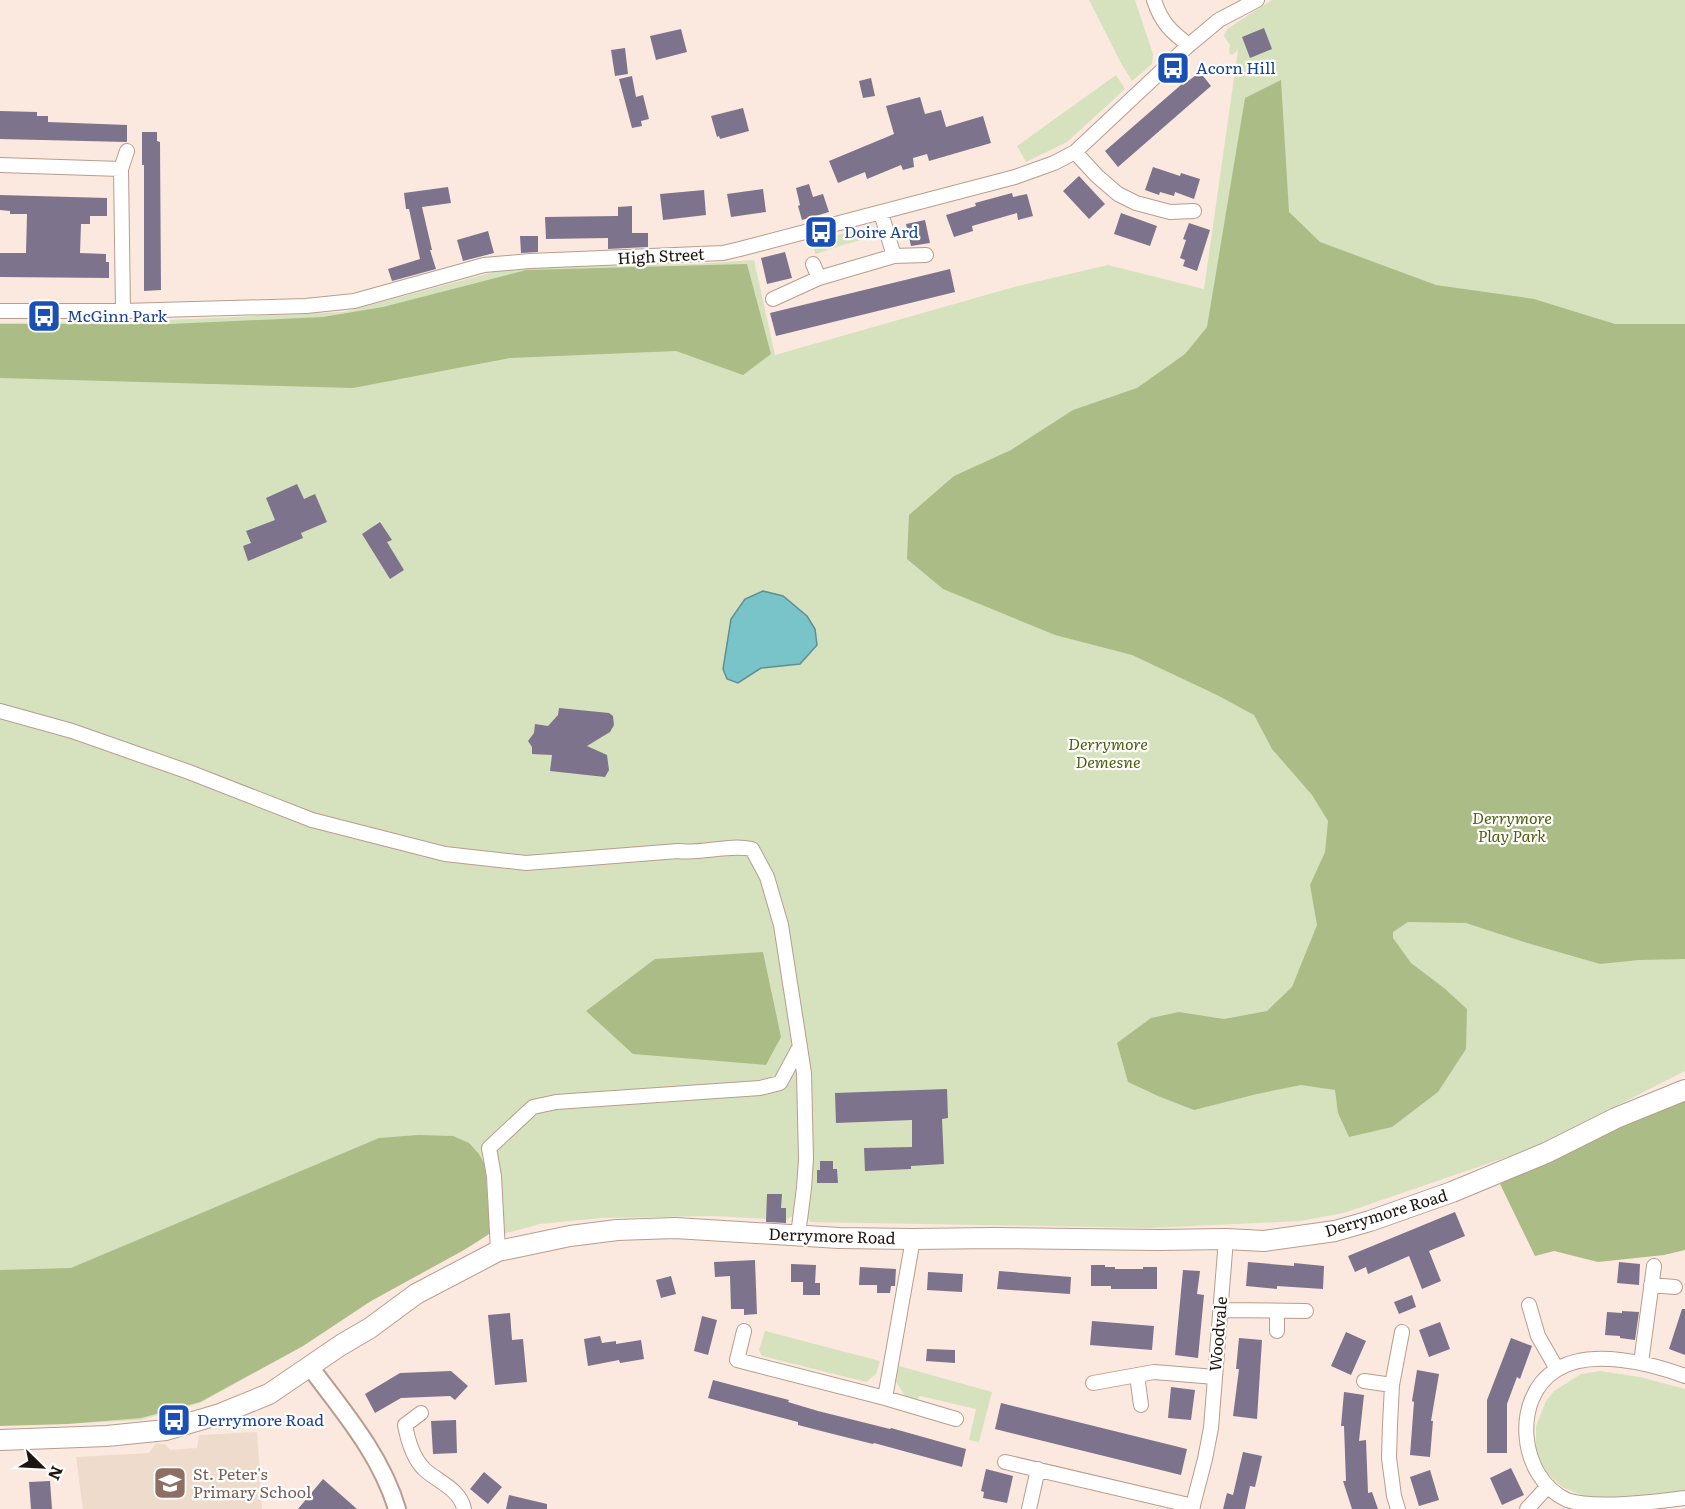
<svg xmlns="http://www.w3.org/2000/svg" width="1685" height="1509" font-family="Literata,serif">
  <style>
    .education { fill: #eedbcb }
    .green { fill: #d6e2bd }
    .forest { fill: #acbc87 }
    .water { fill: #79c4c9; stroke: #5e8f91; stroke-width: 1.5 }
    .building { fill: #7d738c }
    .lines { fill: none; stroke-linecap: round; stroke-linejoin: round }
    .minor-casing { stroke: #b99c8d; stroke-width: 16 }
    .tertiary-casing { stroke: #b99c8d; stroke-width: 20 }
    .secondary-casing { stroke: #b99c8d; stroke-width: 22 }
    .minor { stroke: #fff; stroke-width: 14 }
    .tertiary { stroke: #fff; stroke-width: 16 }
    .secondary { stroke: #fff; stroke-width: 20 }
    .labels { text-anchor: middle; stroke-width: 4.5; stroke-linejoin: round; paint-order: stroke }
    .transit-label { font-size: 16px; fill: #164399; stroke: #fff; text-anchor: start }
    .street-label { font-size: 16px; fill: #1e140f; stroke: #fff }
    .park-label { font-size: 16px; font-style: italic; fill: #4d5f0b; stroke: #fff }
    .education-label { font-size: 16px; fill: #785e54; stroke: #fff; text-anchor: start }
  </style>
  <rect width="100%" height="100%" fill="#fbe9df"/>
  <!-- education -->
  <path class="education" d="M257 1432 262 1509H83L76 1457 149 1453 156 1443 166 1445 170 1450 197 1448 199 1435Z"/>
  <!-- green -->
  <path class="green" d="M1089 0H1135L1153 54 1152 64 1132 81 1122 65Z
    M1272 0H1685V1071L1533 1148 1344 1213 1300 1221 1151 1228 811 1222 806 1217H791L786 1220 713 1216 602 1218 540 1224 503 1234 501 1231 489 1234 474 1244 371 1301 303 1346 200 1403 140 1420 64 1424 0 1425V323L121 322 344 312 513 267 696 264 754 260 775 355 1014 287 1108 265 1204 289 1238 50 1232 55 1229 53 1230 45 1224 36 1227 29Z
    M1116 75 1125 89 1067 142 1026 162 1017 146Z
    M868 227 876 236 839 246 816 254 815 253 812 242Z
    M765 1331 880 1361 876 1374 866 1382 762 1356 759 1350Z
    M899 1366 992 1392 979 1442 969 1440 976 1409 920 1396 916 1400 905 1396 895 1380Z
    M1600 1371 1640 1377 1685 1389V1493L1594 1500 1562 1487 1548 1474 1536 1452V1426L1546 1401 1554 1391 1581 1374Z"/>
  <!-- forest -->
  <path class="forest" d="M1281 80 1289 212 1320 242 1436 285 1534 299 1615 324H1685V959L1639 960 1600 964 1524 942 1466 923 1408 922 1393 932V938L1411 963 1444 988 1467 1009 1466 1049 1438 1092 1392 1127 1349 1137 1338 1113 1335 1090 1301 1085 1257 1094 1194 1110 1158 1096 1128 1082 1117 1043 1151 1018 1179 1012 1224 1019 1267 1011 1292 987 1317 925 1310 885 1325 852 1328 821 1312 795 1272 749 1254 715 1217 695 1132 655 1055 635 943 589 907 559 909 515 954 476 1011 450 1073 410 1137 388 1185 354 1207 327 1245 98Z
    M747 264 771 354 743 375 676 351 510 358 353 388 0 378V324H170L323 317 383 307 526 270Z
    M763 952 781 1037 766 1065 633 1054 586 1011 655 959Z
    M1685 1089V1250L1664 1255 1598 1262 1554 1251 1535 1256 1500 1184Z
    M418 1135 453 1136 469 1143 479 1154 485 1165 490 1233 489 1234 464 1250 371 1301 303 1346 200 1402 141 1418 67 1424 0 1426V1270L71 1268 379 1138Z"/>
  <!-- water -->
  <path class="water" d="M763 591 783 596 807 616 815 629 817 645 800 664 761 668 738 683 727 679 723 669 731 619 745 599Z"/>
  <!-- building -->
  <path class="building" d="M1264 28 1272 49 1250 58 1242 37Z
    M681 29 687 52 656 60 650 36Z
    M625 48 628 74 615 76 611 50Z
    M1200 72 1211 86 1118 167 1105 151 1182 84 1183 85Z
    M632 76 636 97 643 95 649 119 641 121 642 126 632 128 619 79Z
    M871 78 875 96 863 98 859 81Z
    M920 97 925 114 941 110 946 127 983 116 991 143 929 161 927 154 913 158 914 167 903 170 901 165 867 179 865 172 838 183 829 161 894 134 886 106Z
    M743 108 749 131 720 139 719 136 717 137 711 116Z
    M0 111 37 112V116H48V122L127 125V142L0 139Z
    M142 132H157V141L160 142 161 290 144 291V165H142Z
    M1153 167 1180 176 1181 173 1200 179 1194 199 1175 192 1174 196 1160 192 1159 195 1145 190Z
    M1079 176 1105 204 1089 219 1063 191Z
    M809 184 813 197 823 194 829 212 802 220 798 206 800 205 796 188Z
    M448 187 451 203 422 207 432 250H430L436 269 392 281 388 269 420 259 409 209H406L404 193Z
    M763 189 766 212 731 217 727 194Z
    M704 190 706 215 663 220 660 194Z
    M1012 193 1013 197 1027 194 1033 216 1018 220 1017 213 972 226 973 231 954 237 946 215 976 206 975 203Z
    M0 195 107 198V216H90V224H81L80 253 106 254V262H109V278L0 277V253H26L27 214H10V211L0 210Z
    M632 206V233H648V247L608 249V238L546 239 545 217 618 216V207Z
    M1121 213 1157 226 1150 246 1114 234Z
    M925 220 930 243 911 246 906 224Z
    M1189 223 1210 230 1197 271 1183 266 1185 260 1180 258 1186 240 1183 239Z
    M488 231 494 253 463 261 457 240Z
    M520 236H538V252L521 253Z
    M785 252 792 278 767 284 761 258Z
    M950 269 955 292 776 336 770 313Z
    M297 484 304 499 315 494 327 522 301 533 303 538 248 561 243 546 251 543 246 531 275 520 266 498Z
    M380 522 392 540 387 542 404 570 390 579 362 534Z
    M559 708 609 713 613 716 614 725 610 732 587 746 607 755 609 770 605 777 550 771 552 755 532 754V747L528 741 534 733 535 724 548 726 558 715Z
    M947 1089 948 1118 942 1119 944 1164 911 1166V1169L865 1171 864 1148 912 1147V1120L836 1123 835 1093Z
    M820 1161H833V1169H837L838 1183H817V1170H820Z
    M767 1194H782L781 1208H786V1223L766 1222Z
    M1455 1212 1465 1236 1429 1251 1441 1281 1422 1289 1409 1256 1368 1274 1366 1267 1355 1272 1348 1256Z
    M755 1260 757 1314 744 1315V1309H731L730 1276 715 1277 714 1262Z
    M1248 1262 1294 1266V1263L1324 1266 1323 1289 1277 1286V1289L1246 1286Z
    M1619 1262 1640 1264 1639 1285 1617 1283Z
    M791 1264 816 1265 815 1283H820V1295H803V1282H791Z
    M1091 1265H1105V1267H1115V1269H1143V1267H1157V1289H1111V1286H1091Z
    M860 1267 896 1269 895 1286H891L890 1293H877V1285H859Z
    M1183 1270 1200 1271 1197 1294 1204 1295 1198 1358 1175 1355Z
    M999 1271 1071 1277 1070 1294 997 1289Z
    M928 1272 963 1274 962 1292 927 1290Z
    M671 1276 676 1294 661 1298 656 1280Z
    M1412 1295 1416 1307 1399 1314 1394 1302Z
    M1682 1309H1685V1355L1669 1349Z
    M1622 1311 1639 1312 1635 1340 1620 1338V1336L1605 1335 1607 1312 1622 1313Z
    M510 1313 512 1340 523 1339 527 1382 495 1385 488 1315Z
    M702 1316 717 1320 708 1355 694 1351Z
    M1092 1321 1154 1326 1152 1350 1090 1345Z
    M1440 1322 1450 1349 1429 1357 1419 1330Z
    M1346 1332 1366 1341 1351 1375 1331 1366Z
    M600 1336 602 1343 616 1341V1344L641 1340 644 1359 620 1363 619 1360 588 1366 584 1339Z
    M1239 1338 1262 1340 1257 1419 1233 1416 1239 1369H1236Z
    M1511 1338 1532 1346 1520 1379 1517 1377 1507 1404V1453H1487V1400Z
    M927 1349 955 1350V1363L926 1361Z
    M1417 1370 1439 1374 1431 1421H1433L1430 1457 1410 1455 1414 1402 1412 1401Z
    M451 1371 468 1386 455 1400 450 1396 401 1398 375 1413 365 1394 400 1373Z
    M713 1380 789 1400 788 1402 818 1411 890 1429 891 1428 966 1449 962 1467 874 1443 873 1444 829 1433 798 1425V1422L708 1398Z
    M1171 1387 1195 1390 1191 1420 1168 1418Z
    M1344 1392 1364 1395 1359 1441 1366 1440 1368 1493 1372 1492 1378 1509H1352L1343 1481H1346L1344 1426H1341Z
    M1001 1403 1187 1449 1181 1475 995 1429Z
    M456 1420 457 1453 433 1454 431 1421Z
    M1243 1452 1262 1456 1255 1487 1250 1486 1245 1509H1223L1227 1493 1233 1495Z
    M1511 1468 1524 1495 1502 1505 1490 1478Z
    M986 1469 1013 1476 1007 1503 983 1498 984 1492 981 1491Z
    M1430 1470 1439 1500 1419 1506 1410 1477Z
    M484 1472 502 1487 488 1504 470 1489Z
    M323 1479 357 1509H298Z
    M50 1481 52 1509H31L29 1482Z
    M509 1495 547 1504V1509H506Z"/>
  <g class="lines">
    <!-- minor casing -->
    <g class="minor-casing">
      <path id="minor" d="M1154 0C1161 22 1171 32 1189 45
        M1075 152 1097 176 1118 194 1136 203 1170 212 1194 211
        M0 165 121 169 123 311
        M121 169 127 151
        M894 256 926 255
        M813 264 819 278 894 256 881 213
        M773 299 819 278
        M0 311H123L306 306 354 301 484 265 530 261 723 253 740 249 1015 177 1054 163 1075 152 1189 45 1219 20 1257 0
        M0 711 72 731 189 772 312 820 445 854 526 863 678 851C702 854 728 844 752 849L767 877 781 925 804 1073 806 1159 804 1188 798 1235
        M913 1239 885 1398 956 1419
        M498 1251 494 1176 489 1148 533 1107 556 1102 760 1088 780 1083 800 1046
        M1651 1285 1675 1287
        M1529 1305 1538 1336 1557 1369
        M1220 1310 1306 1311
        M744 1331 737 1360 885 1398
        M1277 1331V1311
        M1641 1363 1654 1266
        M1137 1375 1141 1405
        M1685 1376C1650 1363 1590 1348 1556 1370 1511 1398 1519 1478 1567 1500 1593 1509 1656 1502 1685 1498
        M1364 1381 1392 1385
        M1093 1383 1154 1372 1215 1377
        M421 1413 405 1425C408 1441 413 1458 424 1469 438 1482 460 1489 464 1509
        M1005 1462 1193 1506
        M1029 1509 1038 1469
        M1192 1509 1205 1459 1211 1428 1226 1239
        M1398 1509 1394 1496 1389 1458 1390 1425 1392 1385 1402 1332
        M1527 1509 1548 1486"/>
    </g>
    <!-- tertiary casing -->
    <g class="tertiary-casing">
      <path id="tertiary" d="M310 1367C343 1411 381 1455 397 1509"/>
    </g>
    <!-- secondary casing -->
    <g class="secondary-casing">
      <path id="secondary" d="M0 1440 107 1436 166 1430 220 1414 269 1394 341 1345 370 1328 416 1294 498 1251 570 1236 617 1230 675 1228 839 1238 913 1239 993 1238 1159 1240 1226 1239 1264 1241 1335 1231 1370 1221 1452 1192 1546 1153 1616 1118 1685 1090"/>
    </g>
    <!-- minor -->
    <use href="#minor" class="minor"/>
    <!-- tertiary -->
    <use href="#tertiary" class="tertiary"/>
    <!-- secondary -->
    <use href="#secondary" class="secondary"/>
  </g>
  <!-- icons -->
  <defs>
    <g id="bus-square" transform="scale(1.725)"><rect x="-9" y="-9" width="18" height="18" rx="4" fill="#1a4fb4" stroke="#fff"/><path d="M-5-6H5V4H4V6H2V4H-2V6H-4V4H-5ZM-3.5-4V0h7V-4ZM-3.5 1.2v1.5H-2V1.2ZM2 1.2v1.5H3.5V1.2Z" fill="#fff"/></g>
    <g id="school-square" transform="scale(1.725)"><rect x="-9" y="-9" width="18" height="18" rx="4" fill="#8d6e63" stroke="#fff"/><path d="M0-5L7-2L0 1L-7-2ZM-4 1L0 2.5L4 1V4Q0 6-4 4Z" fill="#fff"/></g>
  </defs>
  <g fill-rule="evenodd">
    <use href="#bus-square" x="1173" y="68"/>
    <use href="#bus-square" x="821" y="232"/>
    <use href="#bus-square" x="44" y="316"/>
    <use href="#bus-square" x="174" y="1420"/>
    <use href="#school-square" x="170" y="1483"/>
  </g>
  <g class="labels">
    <!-- transit labels -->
    <g class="transit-label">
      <text x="1196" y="74">Acorn Hill</text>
      <text x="844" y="238">Doire Ard</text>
      <text x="67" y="322">McGinn Park</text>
      <text x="197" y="1426">Derrymore Road</text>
    </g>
    <!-- street labels -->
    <g class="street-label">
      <text transform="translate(661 256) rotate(-3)" y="6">High Street</text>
      <text transform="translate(1386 1213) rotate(-17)" y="6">Derrymore Road</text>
      <text transform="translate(832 1236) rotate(2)" y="6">Derrymore Road</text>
      <text transform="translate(1218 1334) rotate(-85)" y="6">Woodvale</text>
    </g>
    <!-- park labels -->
    <g class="park-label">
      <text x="1108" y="750">Derrymore<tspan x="1108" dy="18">Demesne</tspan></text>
      <text x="1512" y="824">Derrymore<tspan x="1512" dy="18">Play Park</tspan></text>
    </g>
    <!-- education labels -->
    <g class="education-label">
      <text x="193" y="1480">St. Peter's<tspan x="193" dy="18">Primary School</tspan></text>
    </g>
  </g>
  <!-- north arrow -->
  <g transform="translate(42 1467) rotate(114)" stroke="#ffffff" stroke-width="4.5" paint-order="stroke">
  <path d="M0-4.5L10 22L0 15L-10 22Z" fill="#1e140f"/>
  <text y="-9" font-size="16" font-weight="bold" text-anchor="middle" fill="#1e140f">N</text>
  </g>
</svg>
